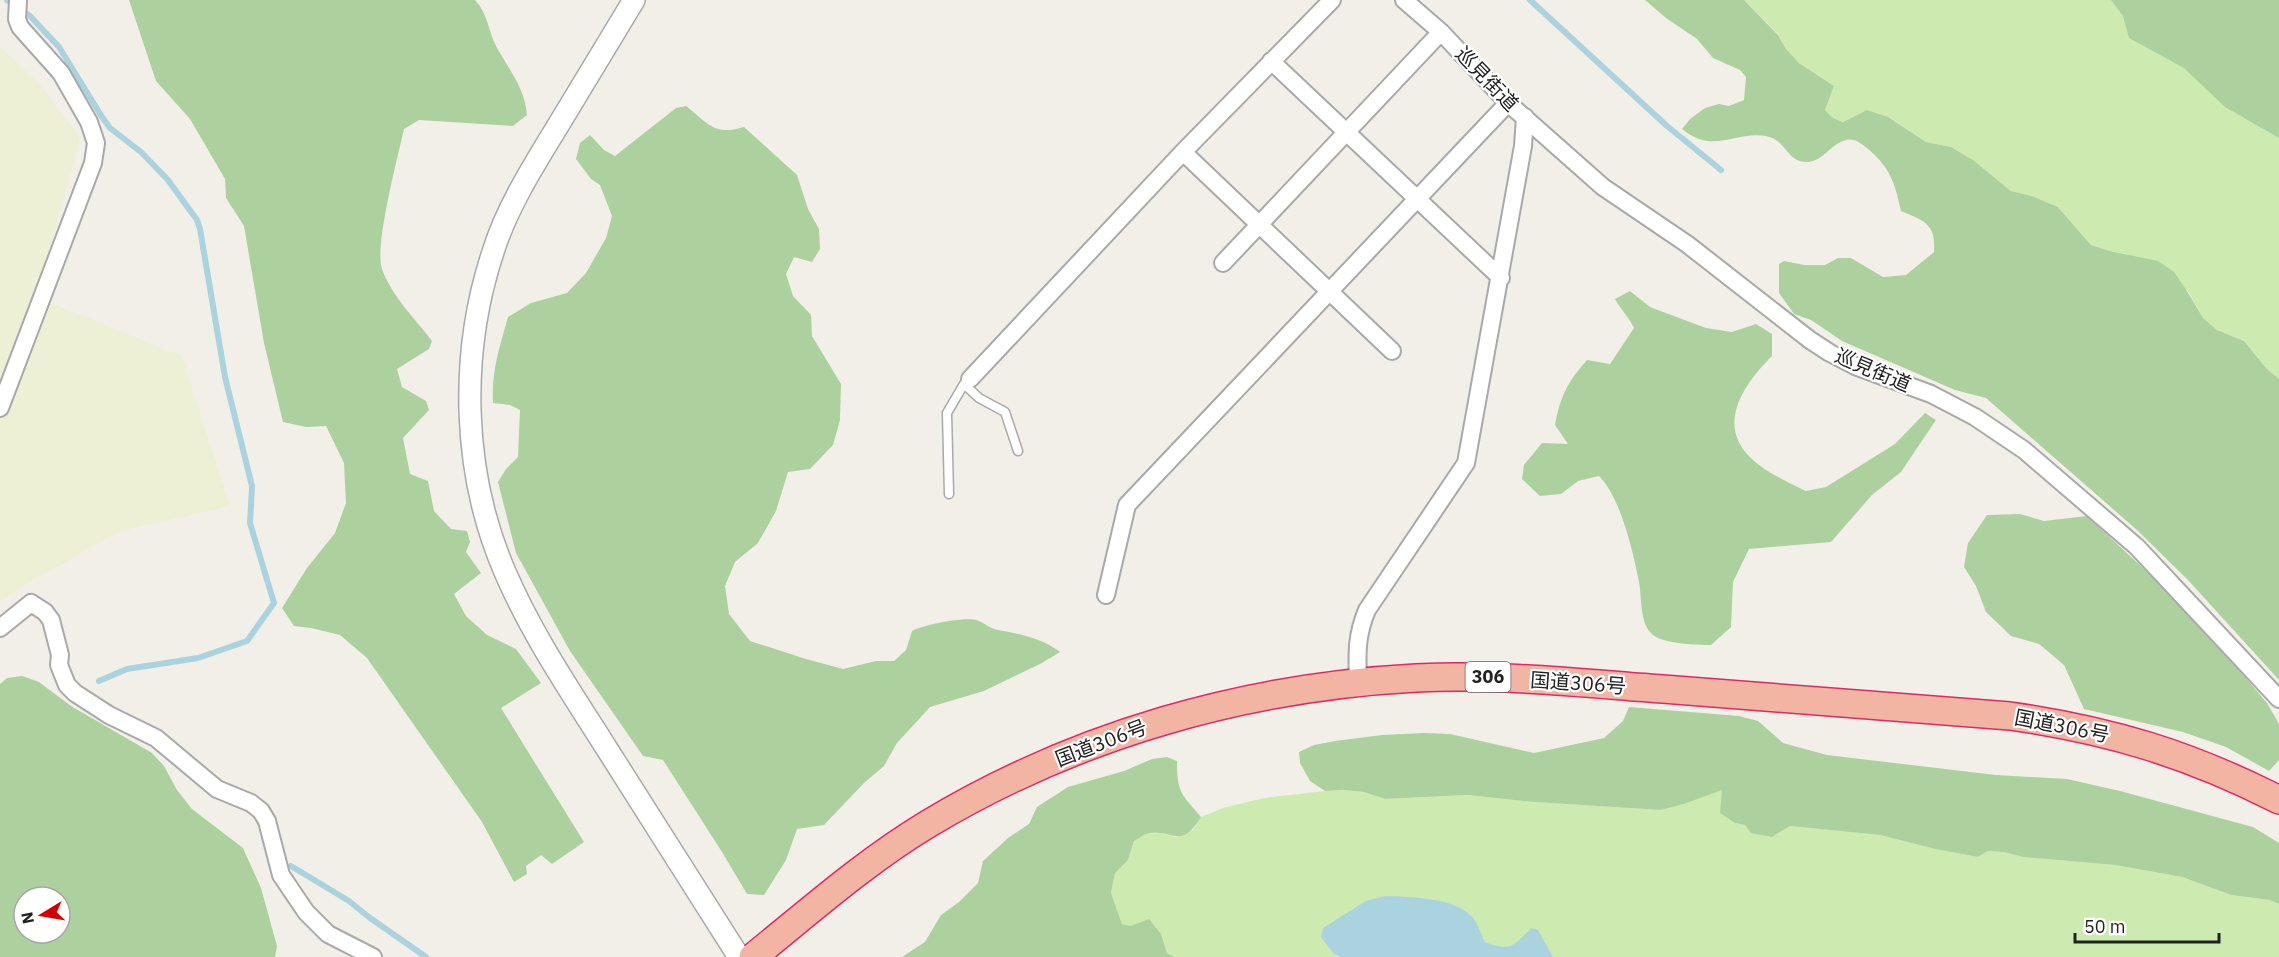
<svg xmlns="http://www.w3.org/2000/svg" width="2279" height="957" font-family="'IBM Plex Sans','Noto Sans JP',sans-serif">
  <style>
    .farmland { fill: #eef0d5 }
    .grass { fill: #cdebb0 }
    .forest { fill: #add19e; fill-rule: evenodd }
    .water { fill: #aad3df }
    .lines { fill: none; stroke-linecap: round; stroke-linejoin: round }
    .stream { stroke: #aad3df; stroke-width: 6 }
    .service-casing { stroke: #a9a9a9; stroke-width: 11 }
    .minor-casing { stroke: #a9a9a9; stroke-width: 20 }
    .tertiary-casing { stroke: #a9a9a9; stroke-width: 24 }
    .trunk-casing { stroke: #dc2a67; stroke-width: 30 }
    .service { stroke: #fff; stroke-width: 8 }
    .minor { stroke: #fff; stroke-width: 16 }
    .tertiary { stroke: #fff; stroke-width: 21 }
    .trunk { stroke: #f2b4a3; stroke-width: 27 }
    .labels { text-anchor: middle; stroke-width: 4.5; stroke-linejoin: round; paint-order: stroke }
    .shield { fill: #fff; stroke: #646464; stroke-width: 1.5 }
    .shield-label { font-size: 18px; font-weight: bold; fill: #222 }
    .street-label { font-size: 20px; fill: #222; stroke: #fff }
  </style>
  <rect width="100%" height="100%" fill="#f2efe9"/>
  <!-- farmland -->
  <path class="farmland" d="M0 47 38 82 80 138 37 297 182 356 230 506 121 531 33 580 0 602Z"/>
  <!-- grass -->
  <path class="grass" d="M1744 0H2279V379L2266 368 2244 341 2217 330 2203 318 2188 291 2127 254 2110 251 2091 245 2058 207 2032 196 2011 191 1973 160 1951 147 1926 142 1888 117 1867 110 1843 122 1833 118 1825 110 1834 86 1799 63 1786 49 1778 34Z
    M1722 789 1735 823 1745 825 1772 837 1790 826 1880 835 1935 849 1978 857 1988 851 2004 852 2023 857 2115 865 2182 877 2231 895 2269 900 2279 904V957H1175L1167 953 1161 934 1122 924 1111 894 1115 873 1128 860 1134 841 1146 834 1161 833 1176 837 1193 830 1201 817 1223 808 1264 798 1325 791 1343 790 1364 792 1385 799 1467 795 1534 802 1661 810 1684 804Z"/>
  <!-- forest -->
  <path class="forest" d="M129 0H475C488 14 488 30 496 46 509 70 525 88 527 115L513 126 419 120 404 129C398 156 374 247 382 269 392 297 415 318 432 341L429 349 397 369 402 387 426 401 429 410 403 438 410 474 428 481 434 511 451 529 467 531 470 542 466 552 481 573 454 594 466 616 487 635 516 649 541 683 501 708 584 842 552 864 541 855 526 866 527 874 514 882 482 822 367 658 340 635 311 628 294 626 282 608 307 568 335 533 346 503 344 463 326 426 306 427 283 422 264 343 244 226 226 198 225 179 190 119 156 81Z
    M1645 0H1744L1778 35 1786 49 1799 63 1834 86 1825 110 1833 118 1843 122 1867 110 1888 117 1926 142 1951 147 1973 160 2011 191 2032 196 2058 207 2091 245 2110 251 2158 261 2174 272 2187 291 2203 318 2217 330 2244 341 2266 368 2279 379V680L2188 580 2137 530 1986 398 1955 390 1842 341 1811 320 1794 314 1779 293V264L1784 261 1804 265H1825L1838 258H1851L1883 277 1906 275 1934 252C1936 224 1925 221 1901 211 1895 183 1890 167 1867 148 1860 143 1855 138 1846 140 1830 144 1824 161 1807 162 1786 162 1787 140 1766 136 1733 131 1714 155 1682 129L1690 119 1705 108 1719 104 1729 106 1744 100 1746 77 1740 70 1713 58 1697 39 1666 18Z
    M2111 0H2279V138L2225 107 2184 68 2129 38 2123 16Z
    M686 106C709 124 714 136 744 127L797 175 808 209 819 229 820 249 812 262 794 257 786 274 793 296 811 315 812 336 841 384 840 420 833 445 810 469 788 472 776 511 758 543 735 562 725 586 729 614 750 641 806 659 843 669 876 661H894L906 650 912 631C923 625 963 617 976 620 984 622 990 629 998 630 1020 634 1042 638 1060 652L1042 663 984 691 930 707 897 743 884 766 864 783 824 825 797 829 786 860 764 895 747 894 722 852 663 760 643 756 570 651 516 553 498 482 506 469 518 457 520 410 510 405 493 403C491 372 500 346 508 317L531 303 567 293 586 273 606 238 612 216 600 185 591 179 576 159 580 143 590 135 604 150 615 156 676 108Z
    M1630 291 1650 307 1706 328 1732 332 1756 324 1772 334V356C1747 381 1717 420 1747 454 1762 471 1786 481 1806 491L1826 487 1895 444 1925 413 1936 420 1901 472 1872 495 1831 542 1749 549 1733 582 1731 627 1711 645C1697 645 1664 644 1653 635 1639 624 1642 597 1639 582 1633 552 1621 498 1599 476L1578 481 1561 494 1540 496 1522 479 1524 465 1542 443 1568 444 1555 425C1560 397 1568 381 1587 360L1610 364 1634 328C1629 317 1621 310 1615 299Z
    M2020 514 2044 521 2087 516 2187 609 2267 703 2279 724V760L2269 771 2226 747 2183 732 2084 709 2064 665 2039 644 2011 636 1986 612 1976 586 1964 567 1968 543 1987 515Z
    M22 676 39 682 71 706 152 753 164 766 177 790 192 809 243 848 261 888 277 946 275 957H0V684L7 678ZM24 897H60V933H24Z
    M1629 707 1739 716 1758 721 1783 743 1827 755 1996 775 2067 779 2120 791 2253 827 2279 843V904L2269 900 2231 895 2182 877 2115 865 2023 857 2004 852 1988 851 1978 857 1935 849 1880 835 1790 826 1772 837 1751 833 1745 825 1735 823 1720 813 1722 790 1684 804 1661 810 1534 802 1467 795 1385 799 1364 792 1343 790 1325 791 1310 781 1300 763 1299 752 1314 745 1335 741 1382 735 1424 733 1450 734 1534 753 1604 738 1623 721Z
    M1167 757 1177 761C1177 793 1181 793 1201 817 1180 852 1172 827 1147 834 1143 835 1138 839 1134 841L1128 860 1115 873 1111 893 1122 924 1131 926 1149 919 1161 934 1167 953 1175 957H902L925 942 941 915 959 902 978 883 983 861 1008 838 1029 824 1037 807 1068 787 1124 771 1152 759Z"/>
  <!-- water -->
  <path class="water" d="M1385 896C1409 897 1455 897 1472 917 1478 923 1481 934 1485 942 1510 952 1514 946 1531 928L1538 930 1553 957H1341L1333 953 1321 937 1323 928 1366 901Z"/>
  <g class="lines">
    <!-- stream -->
    <path class="stream" d="M7 0 30 16 59 47 102 117 110 128 141 152 168 180 197 220 200 229 225 377 252 486 250 523 274 603 247 641 198 658 127 669 99 681
      M1530 0 1667 126 1721 170
      M291 866 349 901 370 918 426 957"/>
    <!-- service casing -->
    <g class="service-casing">
      <path id="service" d="M964 384 979 398 1005 412 1018 451
        M949 494 947 413 964 384 970 379"/>
    </g>
    <!-- minor casing -->
    <g class="minor-casing">
      <path id="minor" d="M1404 0 1441 32 1508 103 1603 187 1687 244 1810 340 1830 353 1855 366 1931 394 1975 417 2024 450 2137 547 2279 699
        M1271 61 1501 278
        M1183 152 1392 351
        M1223 263 1441 32
        M970 379 1183 152 1332 0
        M0 408 93 163 96 143 89 122 61 73 20 27 17 19 18 0
        M1106 595 1127 505 1508 103
        M0 628 31 603 45 612 51 620 60 655 59 665 67 685 75 693 109 715 156 738 217 789 251 803 261 811 267 821 281 875 306 912 328 934 373 957
        M1358 683C1357 655 1356 636 1367 610L1466 463 1523 146 1525 117"/>
    </g>
    <!-- tertiary casing -->
    <g class="tertiary-casing">
      <path id="tertiary" d="M634 0C609 41 584 83 559 124 534 165 507 207 493 252 459 355 462 473 505 572 532 635 571 692 607 749 651 818 695 888 739 957"/>
    </g>
    <!-- trunk casing -->
    <g class="trunk-casing">
      <path id="trunk" d="M753 957C810 911 865 862 928 824 1076 735 1245 687 1416 678 1499 674 1581 683 1663 689 1779 698 1894 707 2010 716 2109 730 2189 754 2279 800"/>
    </g>
    <!-- service -->
    <use href="#service" class="service"/>
    <!-- minor -->
    <use href="#minor" class="minor"/>
    <!-- tertiary -->
    <use href="#tertiary" class="tertiary"/>
    <!-- trunk -->
    <use href="#trunk" class="trunk"/>
  </g>
  <g class="labels">
    <!-- shield labels -->
    <rect class="shield" x="1465.5" y="662" width="45" height="30" rx="4.5"/>
    <g class="shield-label">
      <text x="1488" y="683">306</text>
    </g>
    <!-- street labels -->
    <g class="street-label">
      <text transform="translate(1487 79) rotate(46)" y="7">巡見街道</text>
      <text transform="translate(1873 370) rotate(23)" y="7">巡見街道</text>
      <text transform="translate(1578 683) rotate(4)" y="7">国道306号</text>
      <text transform="translate(2062 726) rotate(11)" y="7">国道306号</text>
      <text transform="translate(1101 743) rotate(-21)" y="7">国道306号</text>
    </g>
  </g>
  <!-- north arrow -->
  <g transform="translate(42 915) rotate(259)"><circle r="28" fill="#ffffff" stroke="#a7a7a7" stroke-width="1.5"/>
  <path d="M0-4.5L10 22L0 15L-10 22Z" fill="#d40000"/>
  <text y="-9" font-size="16" font-weight="bold" text-anchor="middle" fill="#222222">N</text>
  </g>
  <!-- scale -->
  <path d="M2075 933v9h144v-9" fill="none" stroke="#222222" stroke-width="3"/>
  <text x="2084" y="933" font-size="18" fill="#222222" stroke="#ffffff" stroke-width="4.5" paint-order="stroke">50 m</text>
</svg>
